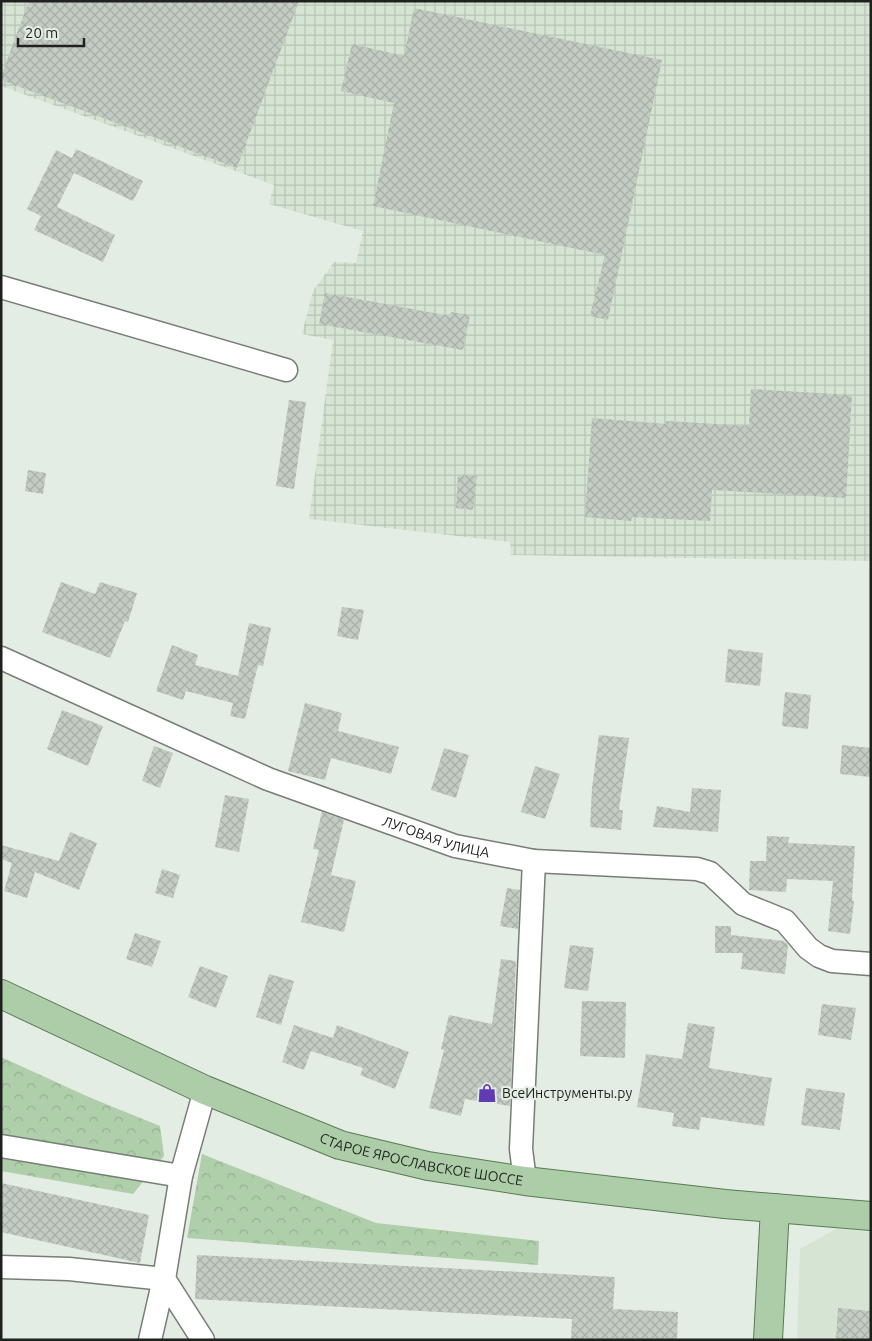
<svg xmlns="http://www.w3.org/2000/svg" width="872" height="1341" font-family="Ubuntu,sans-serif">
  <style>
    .built { fill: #d6e4d4 }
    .industrial { fill: url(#industrial-grid) }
    .forest { fill: url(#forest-crowns) }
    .building { fill: url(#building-cross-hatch) }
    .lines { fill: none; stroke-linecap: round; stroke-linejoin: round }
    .minor-casing { stroke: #767e75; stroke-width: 25 }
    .major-casing { stroke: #577b53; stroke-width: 30 }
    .minor { stroke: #fff; stroke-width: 22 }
    .major { stroke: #adcda9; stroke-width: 28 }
    .labels { text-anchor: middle; stroke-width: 4.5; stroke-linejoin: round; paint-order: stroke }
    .street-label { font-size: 14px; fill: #1e211e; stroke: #e4ede3 }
    .poi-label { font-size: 14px; fill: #1e211e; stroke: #e4ede3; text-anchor: start }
  </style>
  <defs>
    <pattern id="industrial-grid" width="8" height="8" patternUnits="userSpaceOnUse" patternTransform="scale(1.25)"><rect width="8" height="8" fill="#d6e4d4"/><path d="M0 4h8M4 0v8" fill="none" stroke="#b7c3b6"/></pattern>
    <pattern id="forest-crowns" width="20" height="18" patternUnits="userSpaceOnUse" patternTransform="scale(1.25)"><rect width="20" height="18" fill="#aecfa9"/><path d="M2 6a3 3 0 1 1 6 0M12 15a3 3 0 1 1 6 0" fill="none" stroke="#95b191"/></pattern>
    <pattern id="building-cross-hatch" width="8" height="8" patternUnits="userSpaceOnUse" patternTransform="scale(1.25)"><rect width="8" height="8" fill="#c3ccc2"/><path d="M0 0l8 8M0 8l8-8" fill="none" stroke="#a7afa6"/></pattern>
  </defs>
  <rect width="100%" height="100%" fill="#e4ede3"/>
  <!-- built -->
  <path class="built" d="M836 1229 871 1232V1340H797L800 1249Z"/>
  <!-- industrial -->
  <path class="industrial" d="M1 1H871V561L511 555 510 542 309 519 333 340 302 334 313 291 334 262 356 263 363 231 269 204 274 185 1 86Z"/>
  <!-- forest -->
  <path class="forest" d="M1 1057 91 1098 160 1126 164 1156 133 1194 1 1171Z
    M202 1154 376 1223 539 1241 538 1265 187 1238Z"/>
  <!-- building -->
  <path class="building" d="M29 1H299L237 168 1 80V76Z
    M414 8 662 60 608 320 590 316 605 255 373 206 394 103 341 91 352 44 404 56Z
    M76 149 143 181 133 201 74 173 57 207 115 235 103 262 34 230 41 216 27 209 56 150 72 158Z
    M325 293 450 316 451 312 470 315 463 350 319 324Z
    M751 389 852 395 846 498 712 490 710 521 632 517 631 521 585 517 592 418 666 424V421L749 426Z
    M289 400 306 402 294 489 276 486Z
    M28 470 46 473 43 494 25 491Z
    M458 475 477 476 473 510 456 508Z
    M61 582 95 594 100 582 137 593 128 622 125 621 110 658 42 632Z
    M342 607 364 610 358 640 337 636Z
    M249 623 271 628 263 666 258 665 245 719 230 716 233 703 186 691 183 700 156 691 172 645 198 655 195 665 238 676Z
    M728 649 763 653 760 686 725 682Z
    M785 692 811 695 808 729 782 726Z
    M305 703 342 713 338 731 399 747 391 774 331 758 325 780 288 771Z
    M62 710 103 726 88 766 47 749Z
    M599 735 629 738 619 810H623L621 830 590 827 592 788Z
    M842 745 871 748V777L840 774Z
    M154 746 173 753 160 788 142 781Z
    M444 748 469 755 456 798 431 790Z
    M535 766 560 774 545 819 521 812Z
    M692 788 721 790 718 832 653 827 657 806 690 812Z
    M225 795 249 799 239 852 215 847Z
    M322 812 344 820 331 875 356 881 344 932 301 922 319 850 313 849Z
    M70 832 97 843 79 890 35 872 27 898 4 891 12 863 1 859V845L59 861Z
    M767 836 789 837 788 843 855 846 852 900 854 901 850 934 828 931 833 881 787 879 786 892 749 890 750 861H766Z
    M162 869 180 875 173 898 155 893Z
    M507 888 520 890 518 929 500 926Z
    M715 926H731V935L784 941 788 945 785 974 741 969 743 953H715Z
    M135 933 161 941 152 967 126 959Z
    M570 945 594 948 588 991 564 988Z
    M501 959 516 961 510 1106 465 1099 461 1116 429 1108 444 1050 441 1049 449 1015 492 1024Z
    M200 966 228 976 216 1008 188 997Z
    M269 974 294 981 281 1025 256 1017Z
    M582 1001 626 1002 625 1058 580 1056Z
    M822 1004 856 1008 851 1040 818 1035Z
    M688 1023 715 1027 709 1068 772 1078 764 1126 701 1117 699 1130 672 1126 674 1113 637 1107 646 1054 682 1059Z
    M294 1025 333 1038 337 1025 409 1052 395 1089 360 1075 363 1068 311 1051 304 1070 282 1062Z
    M806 1088 845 1093 840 1130 801 1125Z
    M1 1183 149 1215 140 1263 1 1232Z
    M197 1255 615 1277 613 1309 678 1312 677 1340H571L572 1319 195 1299Z
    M838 1308 871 1311V1340H836Z"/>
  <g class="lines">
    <!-- minor casing -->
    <g class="minor-casing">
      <g id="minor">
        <path d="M1 287 286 370"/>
        <path id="s1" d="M1 658 268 779 455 846 534 861 697 869 710 873 743 904 785 921 808 948 819 956 832 961 871 964"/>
        <path d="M1 1146 181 1176"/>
        <path d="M525 1181 521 1149 534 861"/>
        <path d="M1 1267 69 1269 164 1279 181 1176 205 1090"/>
        <path d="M150 1340 164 1279 203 1340"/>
      </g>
    </g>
    <!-- major casing -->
    <g class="major-casing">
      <g id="major">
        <path id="s2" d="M1 994 205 1090 340 1145 428 1166 525 1181 725 1204 871 1216"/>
        <path d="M768 1340 775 1208"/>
      </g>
    </g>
    <!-- minor -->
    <use href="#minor" class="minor"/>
    <!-- major -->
    <use href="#major" class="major"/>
  </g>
  <!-- icons -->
  <defs>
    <g id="shop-bare" transform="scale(1.5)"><path d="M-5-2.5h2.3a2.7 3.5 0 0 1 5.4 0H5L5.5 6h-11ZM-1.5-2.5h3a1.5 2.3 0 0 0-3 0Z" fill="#603bb4" stroke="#e4ede3" stroke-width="2.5" paint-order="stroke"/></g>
  </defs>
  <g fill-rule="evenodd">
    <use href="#shop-bare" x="487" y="1093"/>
  </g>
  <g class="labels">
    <!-- street labels -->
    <g class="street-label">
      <text dy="5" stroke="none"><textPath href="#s1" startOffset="471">ЛУГОВАЯ УЛИЦА</textPath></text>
      <text dy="5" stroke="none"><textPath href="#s2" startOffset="454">СТАРОЕ ЯРОСЛАВСКОЕ ШОССЕ</textPath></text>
    </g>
    <!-- poi labels -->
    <g class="poi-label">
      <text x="502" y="1098">ВсеИнструменты.ру</text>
    </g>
  </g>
  <!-- border -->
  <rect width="872" height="1341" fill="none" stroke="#1e211e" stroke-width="5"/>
  <!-- scale -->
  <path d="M18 38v8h66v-8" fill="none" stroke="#1e211e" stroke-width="2.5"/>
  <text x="25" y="38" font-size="15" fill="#1e211e" stroke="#e4ede3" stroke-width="4" paint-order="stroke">20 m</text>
</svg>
